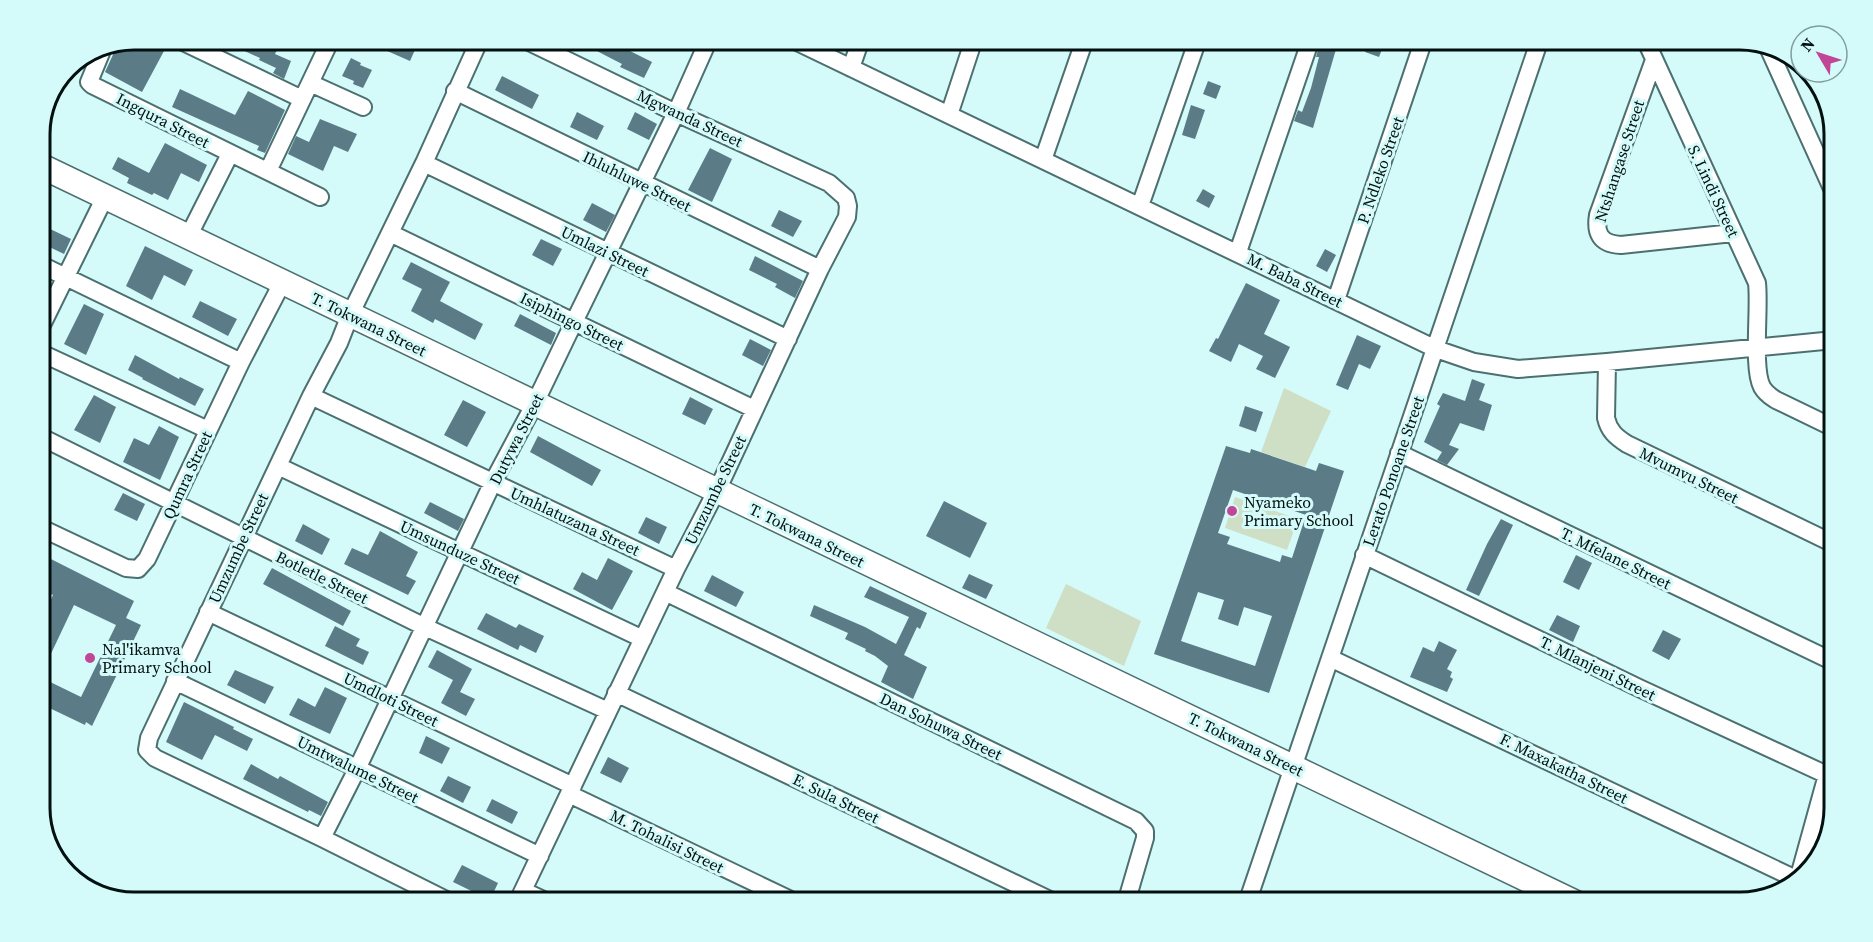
<svg xmlns="http://www.w3.org/2000/svg" width="1873" height="942" font-family="'Source Serif 4',serif">
  <style>
    .green { fill: #cfdfc6 }
    .building { fill: #5b7b87; fill-rule: evenodd }
    .lines { fill: none; stroke-linecap: round; stroke-linejoin: round }
    .street-casing { stroke: #4c706f; stroke-width: 20 }
    .secondary-casing { stroke: #4c706f; stroke-width: 27 }
    .street { stroke: #fff; stroke-width: 16 }
    .secondary { stroke: #fff; stroke-width: 24 }
    .poi-dot { fill: #c14698; stroke: #d4fbfa; stroke-width: 2 }
    .labels { text-anchor: middle; stroke-width: 6; stroke-linejoin: round; paint-order: stroke }
    .street-label { font-size: 16px; fill: #031010; stroke: #d4fbfa }
    .poi-label { font-size: 16px; fill: #031010; stroke: #d4fbfa; text-anchor: start }
    .rim { fill: none; stroke: #031010; stroke-width: 3 }
  </style>
  <rect width="100%" height="100%" fill="#d4fbfa"/>
  <!-- green -->
  <path class="green" d="M1284 388 1331 411 1305 467 1261 452Z
    M1235 497 1298 519 1287 550 1225 528Z
    M1066 584 1141 621 1124 666 1046 628Z"/>
  <!-- building -->
  <path class="building" d="M134 39H142L164 51 142 92 105 72 117 46Z
    M218 39H282L275 54 291 61 284 79 273 73 276 68 259 60 260 58Z
    M389 39H409L418 43 410 61 385 50Z
    M598 39H606L652 62 644 78 620 67 622 64 593 49Z
    M1321 39H1339L1313 128 1294 121 1298 110 1302 112 1311 88 1319 57H1316Z
    M1369 39H1386L1379 57 1365 52Z
    M351 58 361 63 360 65 372 70 363 88 353 84 354 81 342 76Z
    M502 76 539 95 532 109 495 90Z
    M1208 81 1221 86 1216 99 1203 94Z
    M180 89 235 115 248 91 285 110 265 153 257 150 259 146 172 107Z
    M1191 105 1205 110 1195 139 1182 135Z
    M577 112 604 126 597 140 570 127Z
    M635 112 657 124 649 140 627 129Z
    M320 119 357 134 348 152 334 146 323 171 288 154 296 136 309 142Z
    M165 143 207 165 199 182 181 173 168 200 154 193 152 195 127 183 129 178 112 169 118 157 149 173Z
    M710 148 732 159 712 202 688 190Z
    M1203 189 1215 196 1209 208 1196 201Z
    M592 203 615 215 606 232 583 220Z
    M779 210 802 221 793 237 771 226Z
    M44 226 71 239 64 254 39 242V236Z
    M541 239 562 249 553 266 532 255Z
    M145 246 193 270 185 286 164 275 152 300 126 286Z
    M1325 249 1336 255 1327 272 1316 266Z
    M755 256 803 281 795 298 775 287 777 284 749 270Z
    M411 262 450 282 440 301 483 324 475 340 435 319 433 323 411 311 422 289 402 279Z
    M1246 283 1280 300 1264 334 1290 347 1275 378 1256 369 1263 356 1239 344 1231 362 1209 351 1216 338 1218 339Z
    M200 301 237 319 228 336 192 317Z
    M84 304 104 314 86 355 64 344Z
    M520 314 556 333 551 345 514 326Z
    M1357 335 1381 346 1370 369 1359 364 1348 390 1336 385Z
    M750 339 771 350 763 366 742 355Z
    M135 355 179 379 180 377 204 389 195 406 142 379 143 378 128 370Z
    M1472 379 1485 384 1479 400 1492 405 1484 431 1460 423 1449 445 1459 449 1447 465 1437 460 1442 452 1424 442 1440 406 1437 404 1443 393 1465 401Z
    M94 395 116 407 100 443 74 430Z
    M690 397 713 409 705 425 682 414Z
    M463 400 486 412 467 447 444 435Z
    M1245 406 1263 412 1256 432 1239 426Z
    M159 426 179 437 160 480 123 462 134 438 149 445Z
    M538 436 601 470 592 486 530 452Z
    M1226 446 1250 453 1251 449 1316 471 1319 463 1344 471 1269 693 1154 654ZM1233 490 1306 515 1292 558 1282 555 1280 562 1227 544 1230 537 1218 533ZM1198 592 1224 600 1218 619 1238 626 1244 607 1272 616 1255 666 1181 641Z
    M123 493 145 504 137 521 114 510Z
    M944 501 987 523 970 558 926 536Z
    M430 502 464 519 458 531 424 513Z
    M646 517 667 527 659 544 638 533Z
    M1501 519 1513 525 1479 596 1466 590 1487 544Z
    M303 524 330 539 322 555 295 541Z
    M380 531 418 552 406 576 416 581 408 595 344 564 352 548 368 555Z
    M39 553 134 601 126 618 141 625 92 726 86 722 85 725 39 703V624L53 595 39 588ZM74 605 116 625 81 697 40 677Z
    M1576 555 1592 563 1579 590 1563 582Z
    M608 558 633 571 612 610 573 589 582 572 597 580Z
    M272 568 351 611 343 626 263 584Z
    M969 574 993 585 986 599 962 588Z
    M712 575 744 592 736 607 704 591Z
    M870 586 927 613 920 629 917 627 904 655 927 667 913 699 881 682 888 666 875 656 865 651 866 649 845 639 848 633 810 616 814 605 865 627 896 644 909 617 864 597Z
    M486 613 516 628 519 624 544 636 536 653 520 645 518 650 477 629Z
    M1557 615 1580 626 1573 642 1549 630Z
    M335 626 360 639 356 646 369 652 363 665 325 646Z
    M1663 630 1681 639 1669 660 1652 651Z
    M1439 641 1457 650 1447 669 1452 672 1450 677 1453 679 1447 692 1410 677 1423 647 1434 652Z
    M437 650 472 669 460 692 475 699 466 716 441 703 453 680 428 667Z
    M235 670 274 687 265 704 227 685Z
    M325 687 347 698 330 734 289 715 298 698 315 707Z
    M184 702 234 727 233 729 253 739 247 751 215 735 202 760 166 742Z
    M426 736 450 748 442 764 419 753Z
    M608 757 629 768 621 783 600 773Z
    M251 764 278 779 280 776 328 802 321 816 309 810 308 812 243 779Z
    M448 776 471 787 463 803 440 791Z
    M492 799 518 812 512 824 486 811Z
    M462 865 498 883 490 900 453 882Z"/>
  <g class="lines">
    <!-- street casing -->
    <g class="street-casing">
      <path id="street" d="M177 39 302 99
        M791 39 1436 349 1474 362 1518 369 1607 362 1834 340
        M1645 39 1757 283C1760 308 1752 368 1762 387 1766 394 1770 396 1776 400L1834 428
        M1767 45 1834 193
        M101 53 89 82 92 85 320 197
        M1654 60 1598 215C1595 233 1600 244 1621 245L1733 233
        M851 68 861 39
        M310 83 363 107
        M455 91 820 269
        M949 115 974 39
        M1043 160 1085 39
        M424 163 788 339
        M268 171 331 39
        M1140 206 1198 39
        M390 233 754 409
        M188 237 230 154
        M1238 252 1311 39
        M39 264 241 362
        M1336 300 1424 39
        M39 331 105 197
        M39 352 208 430
        M1607 362 1606 418C1609 431 1616 437 1627 444L1834 544
        M311 396 676 569
        M39 436 425 627 608 711
        M1399 453 1834 662
        M278 466 643 639
        M39 527 126 568 138 569 147 559 241 362 282 283
        M1364 555 1639 688 1827 775 1834 776
        M665 592 1136 821 1145 831V838L1126 903
        M208 612 573 786
        M1330 658 1798 880
        M175 681 540 856
        M616 693 1056 903
        M569 794 797 903
        M322 838 357 769 493 482 535 403 574 322 676 113 709 39
        M1798 880 1827 775
        M524 891 550 903
        M452 903 322 838 155 758 147 750 149 738 311 396 339 343 350 315 424 163 480 39
        M517 903 676 569 722 480 820 269 847 217 848 206 846 198 829 183 676 113 523 39
        M1247 903 1540 39"/>
    </g>
    <!-- secondary casing -->
    <g class="secondary-casing">
      <path id="secondary" d="M39 165 1576 903"/>
    </g>
    <!-- street -->
    <use href="#street" class="street"/>
    <!-- secondary -->
    <use href="#secondary" class="secondary"/>
  </g>
  <!-- markers -->
  <g class="poi-dot">
    <circle cx="1232" cy="511" r="6"/>
    <circle cx="90" cy="658" r="6"/>
  </g>
  <g class="labels">
    <!-- street labels -->
    <g class="street-label">
      <text transform="translate(690 118) rotate(25)" y="6">Mgwanda Street</text>
      <text transform="translate(163 120) rotate(27)" y="6">Ingqura Street</text>
      <text transform="translate(1619 161) rotate(-72)" y="6">Ntshangase Street</text>
      <text transform="translate(1380 170) rotate(-71)" y="6">P. Ndleko Street</text>
      <text transform="translate(637 181) rotate(26)" y="6">Ihluhluwe Street</text>
      <text transform="translate(1714 191) rotate(65)" y="6">S. Lindi Street</text>
      <text transform="translate(605 251) rotate(26)" y="6">Umlazi Street</text>
      <text transform="translate(1295 280) rotate(26)" y="6">M. Baba Street</text>
      <text transform="translate(572 321) rotate(26)" y="6">Isiphingo Street</text>
      <text transform="translate(369 324) rotate(26)" y="6">T. Tokwana Street</text>
      <text transform="translate(516 439) rotate(-63)" y="6">Dutywa Street</text>
      <text transform="translate(1393 471) rotate(-71)" y="6">Lerato Ponoane Street</text>
      <text transform="translate(187 475) rotate(-65)" y="6">Qumra Street</text>
      <text transform="translate(1689 475) rotate(26)" y="6">Mvumvu Street</text>
      <text transform="translate(715 490) rotate(-64)" y="6">Umzumbe Street</text>
      <text transform="translate(575 521) rotate(25)" y="6">Umhlatuzana Street</text>
      <text transform="translate(807 535) rotate(26)" y="6">T. Tokwana Street</text>
      <text transform="translate(238 548) rotate(-65)" y="6">Umzumbe Street</text>
      <text transform="translate(460 552) rotate(25)" y="6">Umsunduze Street</text>
      <text transform="translate(1616 558) rotate(26)" y="6">T. Mfelane Street</text>
      <text transform="translate(322 577) rotate(26)" y="6">Botletle Street</text>
      <text transform="translate(1598 668) rotate(26)" y="6">T. Mlanjeni Street</text>
      <text transform="translate(391 699) rotate(26)" y="6">Umdloti Street</text>
      <text transform="translate(941 726) rotate(26)" y="6">Dan Sohuwa Street</text>
      <text transform="translate(1246 744) rotate(26)" y="6">T. Tokwana Street</text>
      <text transform="translate(1564 768) rotate(26)" y="6">F. Maxakatha Street</text>
      <text transform="translate(358 769) rotate(26)" y="6">Umtwalume Street</text>
      <text transform="translate(836 798) rotate(26)" y="6">E. Sula Street</text>
      <text transform="translate(667 841) rotate(26)" y="6">M. Tohalisi Street</text>
    </g>
    <!-- poi labels -->
    <g class="poi-label">
      <text x="1244" y="508">Nyameko<tspan x="1244" dy="18">Primary School</tspan></text>
      <text x="102" y="655">Nal'ikamva<tspan x="102" dy="18">Primary School</tspan></text>
    </g>
  </g>
  <!-- crop -->
  <path d="M0 0H1873V942H0ZM134 50H1740A84 84 0 0 1 1824 134V808A84 84 0 0 1 1740 892H134A84 84 0 0 1 50 808V134A84 84 0 0 1 134 50Z" fill="#d4fbfa" fill-rule="evenodd"/>
  <path class="rim" d="M134 50H1740A84 84 0 0 1 1824 134V808A84 84 0 0 1 1740 892H134A84 84 0 0 1 50 808V134A84 84 0 0 1 134 50Z"/>
  <!-- north arrow -->
  <g transform="translate(1819 54) rotate(309)"><circle r="28" fill="#d4fbfa" stroke="#809d9c" stroke-width="1.5"/>
  <path d="M0-4.5L10 22L0 15L-10 22Z" fill="#c14698"/>
  <text y="-9" font-size="16" font-weight="bold" text-anchor="middle" fill="#031010">N</text>
  </g>
</svg>
